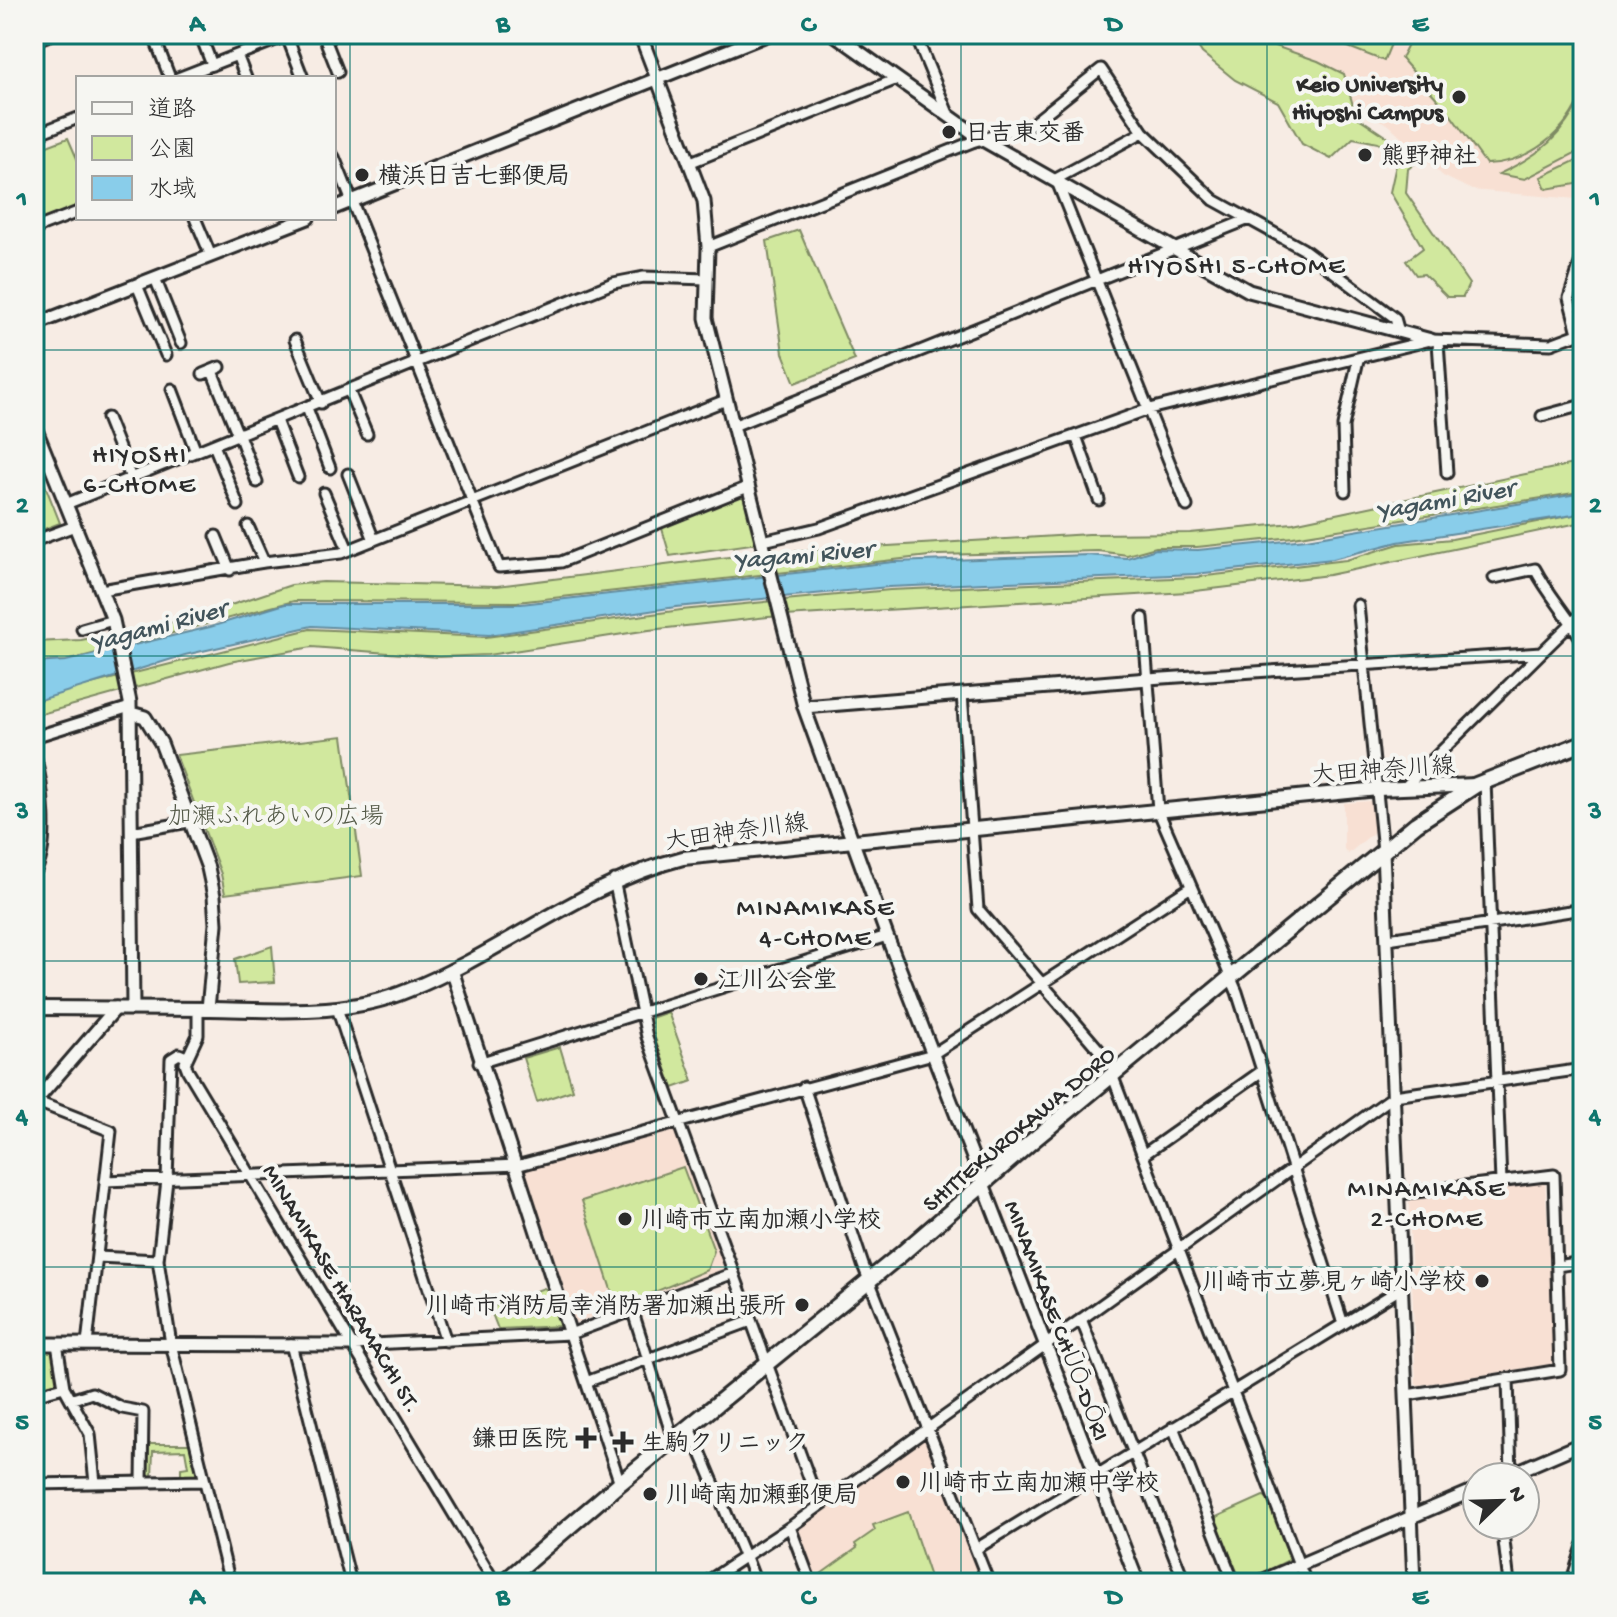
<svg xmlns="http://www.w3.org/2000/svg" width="1617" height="1617" font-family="'Gochi Hand','Klee One',sans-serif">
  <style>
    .built { fill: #f8e0d3 }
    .green { fill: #d1e89e; stroke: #7e8a64; stroke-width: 2 }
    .water { fill: #89cdea; stroke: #638c9e; stroke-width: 2 }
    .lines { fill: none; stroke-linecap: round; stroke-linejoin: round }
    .minor-casing { stroke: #2b2b2b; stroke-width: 15 }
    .tertiary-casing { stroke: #2b2b2b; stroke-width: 17 }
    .secondary-casing { stroke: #2b2b2b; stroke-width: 18 }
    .primary-casing { stroke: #2b2b2b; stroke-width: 20 }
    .minor { stroke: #f6f6f2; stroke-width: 9 }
    .tertiary { stroke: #f6f6f2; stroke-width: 11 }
    .secondary { stroke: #f6f6f2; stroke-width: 12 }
    .primary { stroke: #f6f6f2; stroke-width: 14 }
    .grid { fill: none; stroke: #0f766e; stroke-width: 2; stroke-opacity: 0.55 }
    .poi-dot { fill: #2b2b2b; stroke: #f6f6f2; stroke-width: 3 }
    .labels { text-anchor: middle; stroke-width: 8; stroke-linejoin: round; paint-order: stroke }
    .poi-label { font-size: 24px; font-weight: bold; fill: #2b2b2b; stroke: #f6f6f2; text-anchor: start }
    .street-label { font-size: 24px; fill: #2b2b2b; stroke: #f6f6f2 }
    .park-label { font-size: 24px; fill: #545a48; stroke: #f6f6f2 }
    .neighbourhood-label { font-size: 26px; letter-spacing: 2px; fill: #2b2b2b; stroke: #f6f6f2 }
    .water-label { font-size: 26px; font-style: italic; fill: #42545b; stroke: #f6f6f2 }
    .neatline { fill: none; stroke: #0f766e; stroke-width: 3 }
    .grid-label { font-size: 26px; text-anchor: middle; font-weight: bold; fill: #0f766e }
  </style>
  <rect width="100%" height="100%" fill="#f7ece4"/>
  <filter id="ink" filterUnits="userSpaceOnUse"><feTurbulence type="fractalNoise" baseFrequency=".0125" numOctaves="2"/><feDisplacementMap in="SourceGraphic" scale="16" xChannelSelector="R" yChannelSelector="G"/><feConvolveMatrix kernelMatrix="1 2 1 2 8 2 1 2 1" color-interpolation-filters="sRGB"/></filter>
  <g filter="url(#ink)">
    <!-- built -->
    <path class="built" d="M1185 34H1583V193L1577 199 1472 190 1443 176 1389 125 1283 68Z
      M1371 801 1374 832 1348 854 1344 849V803Z
      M676 1127 726 1268 575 1323 525 1170Z
      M1545 1180 1555 1359 1551 1364 1419 1385 1416 1383 1409 1203 1414 1199Z
      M927 1436 984 1583H818L797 1528Z"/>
    <!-- green -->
    <path class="green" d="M1190 34H1240L1318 61 1344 74 1356 116 1407 150 1417 146 1425 155 1408 169 1406 193 1469 284 1463 297H1447L1424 274 1416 275 1406 261 1423 248 1390 192 1398 156 1378 143 1353 138 1331 159 1302 144 1278 102 1235 80 1202 53Z
      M1315 34H1395L1384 61Z
      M1413 34H1583C1583 51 1587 75 1582 91 1568 133 1528 163 1486 164L1447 110 1401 58Z
      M1583 95V149L1525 179 1499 174C1541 154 1562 137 1583 95Z
      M68 138 78 161V208L44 222 34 197V151Z
      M1583 157V183L1546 189 1541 177Z
      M799 230 855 360 795 383 783 353 767 241Z
      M34 457 60 523 34 533Z
      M1583 462 1580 492 1293 537 1197 547H1156L1127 555 1098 551 938 555 517 602 294 601 66 661 34 662V642L81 640 189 619 291 585 323 582 497 586 753 554 1089 534 1190 533 1293 523Z
      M744 491 758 543 670 556 661 525Z
      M1583 513V522L1329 575 1187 592 768 617 649 630 488 655 439 657 312 647 229 662 34 716V702L71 689 310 629 486 637 681 610 890 590 1197 577 1346 560 1399 544 1452 539Z
      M343 736 362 876 225 894 221 874 176 755Z
      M272 946 275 982 238 984 235 959Z
      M668 1012 693 1081 673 1088 648 1019Z
      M560 1047 573 1090 537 1102 523 1058Z
      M683 1167 714 1251 707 1270 617 1308 582 1201Z
      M544 1288 553 1294 562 1326 498 1329 491 1311 496 1305Z
      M51 1349 55 1355 58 1382 34 1389V1350Z
      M147 1444H190L198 1476 196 1479 181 1476V1468L188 1467 185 1450 153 1451 152 1478H149L146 1474Z
      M1263 1496 1267 1497 1291 1559 1242 1583 1214 1518Z
      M908 1512 932 1583H821L818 1576 857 1548 855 1544 875 1530 873 1525Z"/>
    <!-- water -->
    <path class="water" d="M1583 493V511L1573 515 1398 542 1333 559 1195 574 889 587 676 607 489 635 312 626 185 655 34 702V663L66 661 210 627 285 604H521L893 562 1087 555 1127 558 1156 549 1198 550 1306 539Z"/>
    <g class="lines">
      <!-- minor casing -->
      <g class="minor-casing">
        <path id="minor" d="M153 34 170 78
          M200 34 212 65
          M286 34 303 78
          M323 34 338 72
          M915 34 949 116
          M34 41 52 34
          M237 55 246 78
          M178 78 291 34
          M1143 132 1056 179 1187 506
          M34 135 78 118
          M334 157 499 567 561 562 748 487
          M691 162 897 79
          M195 218 211 256
          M34 229 78 212
          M708 247 972 142 1032 124 1101 69 1143 132 1214 200 1303 249 1395 318 1399 332
          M155 278 181 343
          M137 285 166 355
          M1578 333 1569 298 1583 254
          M295 340 321 403
          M1438 342 1447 473
          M212 371 238 435
          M203 374 220 367
          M172 389 196 452
          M349 391 367 434
          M307 408 330 468
          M1542 416 1583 405
          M107 418 131 478
          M276 420 298 477
          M733 426 1249 219
          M239 435 257 482
          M1076 436 1099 500
          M214 445 238 505
          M348 474 374 540
          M1345 491 1343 426 1358 360
          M324 493 348 550
          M66 504 613 283 644 277 707 279
          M248 526 264 562
          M216 536 230 570
          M34 541 75 526
          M763 541 819 528 1149 409 1431 340 1551 344 1583 332
          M1494 578 1535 569C1549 596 1569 616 1583 642
          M101 590 264 562 341 553 726 400
          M1358 605 1383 851
          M1143 618 1158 810 1237 992 1343 1324
          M82 629 113 620
          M1148 679 1541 653 1583 612
          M962 694 978 909 1118 1072
          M34 737 130 707
          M34 752C43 782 51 847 34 874
          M1485 781 1501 1182
          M1405 787 1541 653
          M131 832 189 822
          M614 880 647 1037 819 1505
          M1388 939 1583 909
          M337 1008 446 1341
          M198 1010V1035L185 1063 188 1071 495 1583
          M186 1057 179 1054 171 1059 167 1180 158 1260 171 1344 230 1583
          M479 1063 887 936
          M1113 1077 1306 1583
          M804 1087 863 1265 989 1583
          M35 1101 111 1131 87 1344
          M1143 1155 1262 1071
          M105 1181 520 1165 874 1070 933 1054 1191 887
          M1399 1194 1554 1175 1560 1370 1407 1395
          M97 1257 158 1260
          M1557 1266 1583 1262
          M633 1312 673 1439
          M1081 1319 1185 1583
          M570 1334 620 1483
          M57 1344 64 1387 90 1434 95 1483
          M291 1344 351 1583
          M353 1345 570 1334 734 1273
          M1508 1379 1511 1474
          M586 1382 751 1321
          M34 1395 64 1387
          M73 1399 92 1393 122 1408 143 1412 142 1482
          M689 1425 745 1558
          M1173 1427 1234 1583
          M34 1484 205 1481
          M1502 1525 1509 1583
          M790 1527 811 1583
          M976 1549 1402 1288
          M746 1557 756 1583
          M705 1583 790 1527 1394 1096 1583 1069
          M1571 1583 1583 1546"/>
      </g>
      <!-- tertiary casing -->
      <g class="tertiary-casing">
        <path id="tertiary" d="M640 34 704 201 708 247 706 318 804 707 887 936 1138 1583
          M834 34 983 140 1249 291 1431 340
          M334 208 769 34
          M34 325 308 218
          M34 425 113 620 130 702 133 1008
          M804 707 1148 679
          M131 713 145 717 161 743 208 868 214 896 216 924 208 1009
          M1383 851 1414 1583
          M452 970 570 1334
          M34 1103 116 1008
          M34 1344 353 1345
          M1504 1477 1583 1443
          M1257 1583 1477 1489"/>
      </g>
      <!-- secondary casing -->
      <g class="secondary-casing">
        <path id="secondary" d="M34 1008C93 1008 152 1009 211 1009 278 1010 345 1017 409 990 504 952 582 884 683 858L1378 789 1476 785"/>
      </g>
      <!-- primary casing -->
      <g class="primary-casing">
        <path id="primary" d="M503 1583 620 1483 899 1256 1031 1142 1416 824 1476 785 1583 743"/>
      </g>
      <!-- minor -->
      <use href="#minor" class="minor"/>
      <!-- tertiary -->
      <use href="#tertiary" class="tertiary"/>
      <!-- secondary -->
      <use href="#secondary" class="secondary"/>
      <!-- primary -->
      <use href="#primary" class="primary"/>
    </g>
  </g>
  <!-- grid -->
  <path class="grid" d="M350 34V1583M656 34V1583M961 34V1583M1267 34V1583M34 350H1583M34 656H1583M34 961H1583M34 1267H1583"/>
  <!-- markers -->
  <g class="poi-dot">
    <circle cx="1459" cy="97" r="8"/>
    <circle cx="949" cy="132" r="8"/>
    <circle cx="1365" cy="155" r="8"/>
    <circle cx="362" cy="175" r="8"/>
    <circle cx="701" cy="979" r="8"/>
    <circle cx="625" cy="1219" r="8"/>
    <circle cx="1482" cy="1281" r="8"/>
    <circle cx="802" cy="1305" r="8"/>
    <path d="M582 1426h8v8h8v8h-8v8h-8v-8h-8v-8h8z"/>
    <path d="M619 1430h8v8h8v8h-8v8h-8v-8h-8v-8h8z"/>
    <circle cx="903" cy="1482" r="8"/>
    <circle cx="650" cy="1494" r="8"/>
  </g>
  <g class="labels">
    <!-- poi labels -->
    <g class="poi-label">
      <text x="1443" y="91" text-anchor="end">Keio University<tspan x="1443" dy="28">Hiyoshi Campus</tspan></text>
      <text x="965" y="140">日吉東交番</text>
      <text x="1381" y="163">熊野神社</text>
      <text x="378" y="183">横浜日吉七郵便局</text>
      <text x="717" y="987">江川公会堂</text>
      <text x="641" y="1227">川崎市立南加瀬小学校</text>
      <text x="1466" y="1289" text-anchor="end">川崎市立夢見ヶ崎小学校</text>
      <text x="786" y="1313" text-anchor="end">川崎市消防局幸消防署加瀬出張所</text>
      <text x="568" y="1446" text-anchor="end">鎌田医院</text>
      <text x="641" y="1450">生駒クリニック</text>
      <text x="919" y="1490">川崎市立南加瀬中学校</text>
      <text x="666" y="1502">川崎南加瀬郵便局</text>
    </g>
    <!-- street labels -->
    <g class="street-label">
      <text transform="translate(1383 769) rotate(-4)" y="8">大田神奈川線</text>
      <text transform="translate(736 831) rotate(-8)" y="8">大田神奈川線</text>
      <text transform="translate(1018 1128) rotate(-40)" y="8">SHITTEKUROKAWA DORO</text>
      <text transform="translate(343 1288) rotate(59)" y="8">MINAMIKASE HARAMACHI ST.</text>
      <text transform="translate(1058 1320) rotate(69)" y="8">MINAMIKASE CHŪŌ-DŌRI</text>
    </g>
    <!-- park labels -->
    <g class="park-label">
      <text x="276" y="823">加瀬ふれあいの広場</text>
    </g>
    <!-- neighbourhood labels -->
    <g class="neighbourhood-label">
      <text x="1237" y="273">HIYOSHI 5-CHOME</text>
      <text x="140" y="462">HIYOSHI<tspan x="140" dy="30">6-CHOME</tspan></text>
      <text x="816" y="915">MINAMIKASE<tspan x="816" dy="30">4-CHOME</tspan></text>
      <text x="1427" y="1196">MINAMIKASE<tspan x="1427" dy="30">2-CHOME</tspan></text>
    </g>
    <!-- water labels -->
    <g class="water-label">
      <text transform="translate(1445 498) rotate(-10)" y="9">Yagami River</text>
      <text transform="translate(803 553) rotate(-5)" y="9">Yagami River</text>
      <text transform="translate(158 624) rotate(-15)" y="9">Yagami River</text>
    </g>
  </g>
  <!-- margin -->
  <rect width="1617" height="1617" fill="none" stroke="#f6f6f2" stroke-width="88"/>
  <!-- legend -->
  <rect x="76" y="76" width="260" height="144" fill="#f6f6f2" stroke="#a5a5a2" stroke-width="2"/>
  <rect x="92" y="102" width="40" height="12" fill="#f6f6f2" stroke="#a5a5a2" stroke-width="2"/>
  <text x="148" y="116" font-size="24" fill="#2b2b2b">道路</text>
  <rect x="92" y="136" width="40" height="24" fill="#d1e89e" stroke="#a5a5a2" stroke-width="2"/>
  <text x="148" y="156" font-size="24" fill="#2b2b2b">公園</text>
  <rect x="92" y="176" width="40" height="24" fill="#89cdea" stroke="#a5a5a2" stroke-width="2"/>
  <text x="148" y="196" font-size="24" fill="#2b2b2b">水域</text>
  <!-- north arrow -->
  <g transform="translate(1501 1501) rotate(67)"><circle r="38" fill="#f6f6f2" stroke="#a5a5a2" stroke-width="2"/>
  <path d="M0-6L14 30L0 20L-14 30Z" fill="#2b2b2b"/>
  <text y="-12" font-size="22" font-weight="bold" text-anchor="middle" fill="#2b2b2b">N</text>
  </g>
  <rect x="44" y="44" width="1529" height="1529" class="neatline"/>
  <g class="grid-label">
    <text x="197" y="31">A</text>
    <text x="503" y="31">B</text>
    <text x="808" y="31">C</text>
    <text x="1114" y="31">D</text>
    <text x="1420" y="31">E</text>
    <text x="22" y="206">1</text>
    <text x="1595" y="206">1</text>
    <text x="22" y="512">2</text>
    <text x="1595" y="512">2</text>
    <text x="22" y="818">3</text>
    <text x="1595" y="818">3</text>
    <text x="22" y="1123">4</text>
    <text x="1595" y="1123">4</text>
    <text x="22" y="1429">5</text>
    <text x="1595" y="1429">5</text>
    <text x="197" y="1604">A</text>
    <text x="503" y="1604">B</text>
    <text x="808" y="1604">C</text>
    <text x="1114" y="1604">D</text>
    <text x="1420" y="1604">E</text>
  </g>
</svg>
